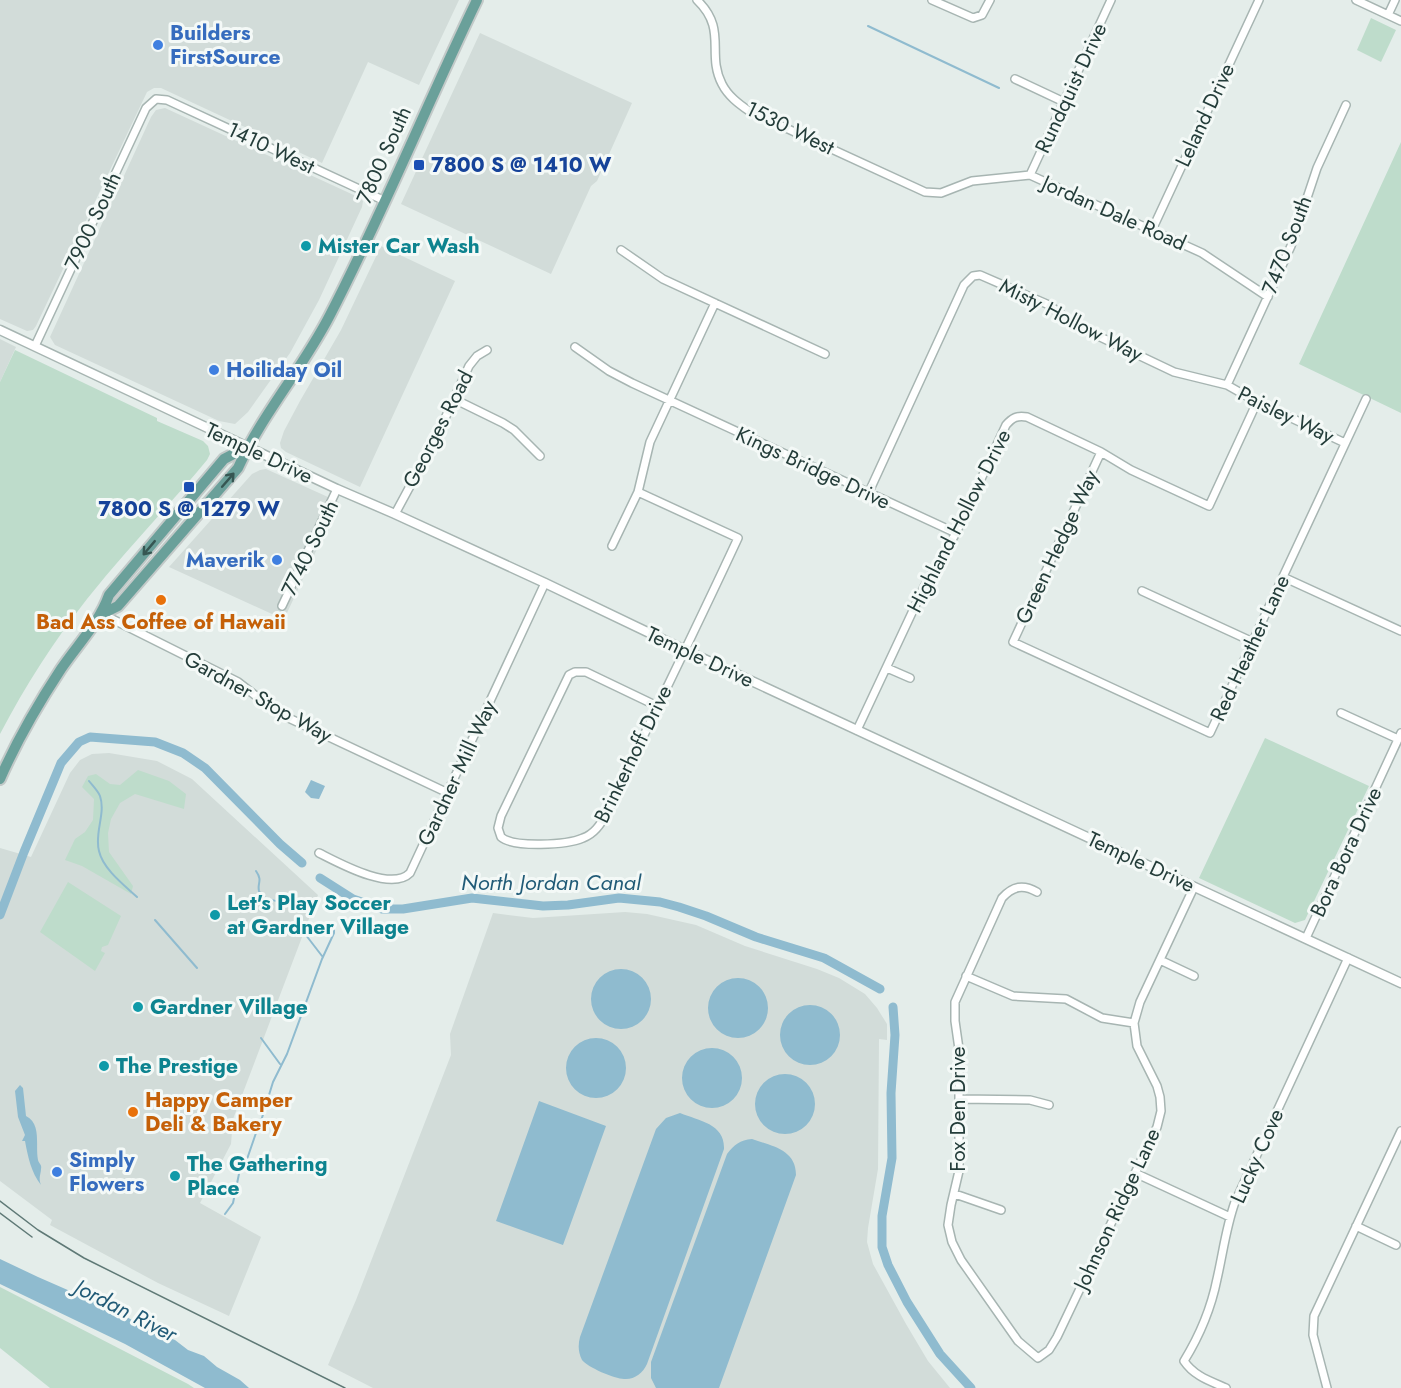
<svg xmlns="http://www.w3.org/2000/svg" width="1401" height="1388" font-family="Jost,sans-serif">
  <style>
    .built { fill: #d2dcd9 }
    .green { fill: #bedccb }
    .water { fill: #8fbbcf }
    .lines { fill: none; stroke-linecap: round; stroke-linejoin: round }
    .stream { stroke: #8fbbcf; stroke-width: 2 }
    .canal { stroke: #8fbbcf; stroke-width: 9 }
    .minor-casing { stroke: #a7b5b2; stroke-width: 10 }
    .tertiary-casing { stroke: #a7b5b2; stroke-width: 11 }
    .primary-casing { stroke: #c2c9c8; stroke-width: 14 }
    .minor { stroke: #fff; stroke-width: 7 }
    .tertiary { stroke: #fff; stroke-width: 8 }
    .primary { stroke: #6aa09a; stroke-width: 10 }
    .tram { stroke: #5f7976; stroke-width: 1.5 }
    .oneway { stroke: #365652 }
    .shop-dot { fill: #3f7fe0; stroke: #f4f9f7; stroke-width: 2 }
    .transit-dot { fill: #1a4fb4; stroke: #f4f9f7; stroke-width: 2 }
    .culture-dot { fill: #0f9aa8; stroke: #f4f9f7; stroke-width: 2 }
    .food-dot { fill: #e8710a; stroke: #f4f9f7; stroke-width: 2 }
    .labels { text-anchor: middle; stroke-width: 6; stroke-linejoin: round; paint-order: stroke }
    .shop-label { font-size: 21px; font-weight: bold; fill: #366cbe; stroke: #f4f9f7; text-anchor: start }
    .street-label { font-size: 21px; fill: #243d3a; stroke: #f4f9f7 }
    .transit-label { font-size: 21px; font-weight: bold; fill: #164399; stroke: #f4f9f7; text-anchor: start }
    .culture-label { font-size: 21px; font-weight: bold; fill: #0d838f; stroke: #f4f9f7; text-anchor: start }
    .food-label { font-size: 21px; font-weight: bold; fill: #c56008; stroke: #f4f9f7 }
    .water-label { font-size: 22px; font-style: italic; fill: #215b77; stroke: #f4f9f7 }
  </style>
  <rect width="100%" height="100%" fill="#e4edea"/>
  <!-- built -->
  <path class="built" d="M0 0H459L419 85 368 62 322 163 161 88H154L147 92 36 326 33 330 27 331 0 319Z
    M480 33 632 103 597 181 591 186 551 274 401 204Z
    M165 108 358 197 363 201 362 207 319 300 290 353 248 412 235 424 219 421 55 345 50 337 151 117 156 110Z
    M381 246 455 281 360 487 286 452 281 448 280 443 284 431 300 401 341 330Z
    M0 339 16 347 0 382Z
    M266 469 339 502 286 615 272 614 169 567 252 474 260 470Z
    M109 753 157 761 192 779 318 895 233 1119 231 1144 200 1203 261 1237 229 1316 158 1283 50 1225 52 1220 0 1181V848L31 857 70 773 80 760 92 754Z
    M625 912 647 914 696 925 745 946 817 969 839 978 865 994 877 1008 887 1024V1040L879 1039 878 1169 868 1228 867 1242 873 1264 906 1324 928 1361 950 1388H373L328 1365 356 1300 451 1055 450 1034 493 913 533 918Z"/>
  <!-- green -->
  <path class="green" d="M1371 18 1396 30 1381 62 1357 50Z
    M1401 142V413L1299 364Z
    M15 350 157 418V421L203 441 208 446 210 454 207 460C168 507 125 551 87 599 54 641 25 686 0 734V382Z
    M1265 738 1369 786 1305 920 1295 923 1199 878Z
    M138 770 169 781 186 794 184 809 135 794 120 803 111 819 108 833 109 852 133 886 131 894 82 866 65 860 75 839 85 832 93 820 94 799 82 787 88 776 96 774 110 784 120 785Z
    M68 882 121 916 108 945 102 947 101 951 105 953 95 971 40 932Z
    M0 1287 188 1384 194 1388H50L0 1348Z"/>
  <!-- water -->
  <path class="water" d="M311 780 325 786 319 799 311 798 305 792Z
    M591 999a30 30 0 1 1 60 0a30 30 0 1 1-60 0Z
    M708 1008a30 30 0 1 1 60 0a30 30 0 1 1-60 0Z
    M780 1035a30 30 0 1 1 60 0a30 30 0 1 1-60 0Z
    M566 1068a30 30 0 1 1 60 0a30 30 0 1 1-60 0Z
    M682 1078a30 30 0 1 1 60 0a30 30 0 1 1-60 0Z
    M755 1104a30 30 0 1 1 60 0a30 30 0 1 1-60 0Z
    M20 1085 23 1088 26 1116C42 1124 35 1145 38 1160 39 1164 42 1164 41 1169 41 1174 38 1178 41 1185 31 1172 28 1157 25 1141H22L25 1135 18 1117 15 1091Z
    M539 1101 606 1126 563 1245 496 1221Z
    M680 1113C700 1121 725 1124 724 1149L647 1364C643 1373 634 1380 624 1379 615 1379 587 1367 582 1360 578 1352 578 1345 580 1337L656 1129 666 1118Z
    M752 1139C771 1146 796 1149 796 1175L719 1388H656L651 1378V1362L727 1154C734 1145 740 1140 752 1139Z
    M0 1259 38 1277 118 1312 153 1332 175 1340 188 1350 204 1356 217 1367 240 1380 249 1388H205L125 1344 0 1284Z"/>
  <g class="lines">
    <!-- stream -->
    <path class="stream" d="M868 26 999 88
      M89 781C92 785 98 791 100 796 106 814 94 833 99 851 103 869 124 885 137 897
      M256 871C263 881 257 883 259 891 262 901 278 899 285 905
      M155 920 197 968
      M302 930 322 956
      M261 1038 280 1064
      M261 1121 273 1082 287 1054 322 959 334 933V924
      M225 1214 233 1203 240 1169 246 1162 256 1133"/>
    <!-- canal -->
    <path class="canal" d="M320 878 353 899 382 909H403L472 898 543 906 568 905 619 898 660 902 679 907 706 916 756 937 824 958 880 989
      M0 915 24 852 61 763 79 742 90 737 155 742 183 753 205 768 280 844 302 863
      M893 1007 895 1035 891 1093 892 1158 882 1216V1247L888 1265 907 1302 940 1354 971 1388"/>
    <!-- minor casing -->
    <g class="minor-casing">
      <path id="minor" d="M697 0C728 30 706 53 722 84 728 96 739 104 749 111L925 192 941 193 972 181 1030 175 1202 253 1268 297
        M932 0 973 18 982 15 990 0
        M1356 0 1401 21
        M1388 15 1395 0
        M1015 79 1064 102
        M1030 175 1111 0
        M1152 230 1259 0
        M621 250 663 279 825 354
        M35 346 146 108 156 99 167 100 385 201
        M575 347 609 371 632 383 956 533
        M1227 385 1291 246 1317 168 1346 105
        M454 399 503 423 514 430 540 456
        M1101 452 1013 642 1210 733 1366 399
        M638 492 738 538C695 631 649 723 606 815 600 825 594 834 583 838 567 845 514 848 501 837L498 828 501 816 569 675 575 672H586L657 706
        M868 494 964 285 973 276 980 275 1049 305 1075 325 1174 372 1227 385 1257 402 1345 443
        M395 514 436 438 469 366 477 356 487 350
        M612 546 638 492 650 442 715 303
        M1283 577 1401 631
        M1142 591 1253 642
        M282 606 337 489
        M102 614 238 682 278 713 448 793
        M887 668 910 678
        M1341 713 1398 739
        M857 730 924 587 956 533 1006 425C1012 418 1017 415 1027 417L1101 452 1131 470 1209 506 1257 402
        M319 853C339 863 391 892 410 873L545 583
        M1037 892C1023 884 1013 886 1002 898L955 1002V1021L959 1049V1171L951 1205 948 1225 952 1242 961 1260 1018 1341 1038 1358 1049 1350 1057 1337 1157 1127 1161 1111 1160 1097 1157 1086 1137 1046 1134 1023 1140 1002 1194 887
        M1306 938 1401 733
        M1160 960 1194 976
        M966 976 1013 996 1066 999 1102 1018 1134 1023
        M959 1099 1030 1100 1049 1105
        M1135 1173 1230 1217
        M955 1194 1001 1210
        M1356 1226 1396 1245
        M1226 1388C1210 1381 1194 1376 1184 1361 1200 1335 1211 1309 1217 1279 1223 1253 1226 1227 1235 1202L1348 958
        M1327 1388 1313 1335 1314 1316 1401 1131"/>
    </g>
    <!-- tertiary casing -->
    <g class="tertiary-casing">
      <path id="tertiary" d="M0 330 337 489 395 514 545 583 685 650 1401 983"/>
    </g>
    <!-- primary casing -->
    <g class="primary-casing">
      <path id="primary" d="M102 614 118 606 238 468C262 414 303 368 330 315 383 213 427 104 477 0
        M0 779C17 740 38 704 61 669 78 644 99 623 109 595L224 459 247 447"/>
    </g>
    <!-- minor -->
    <use href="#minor" class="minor"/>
    <!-- tertiary -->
    <use href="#tertiary" class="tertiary"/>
    <!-- primary -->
    <use href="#primary" class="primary"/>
    <!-- tram -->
    <path class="tram" d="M0 1201 38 1230 84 1258 345 1388
      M0 1213 32 1237"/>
  </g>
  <!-- one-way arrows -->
  <defs><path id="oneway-shaft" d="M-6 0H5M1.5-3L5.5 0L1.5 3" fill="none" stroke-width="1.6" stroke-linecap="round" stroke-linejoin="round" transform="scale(1.5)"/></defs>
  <g class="oneway">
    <use href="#oneway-shaft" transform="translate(228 480) rotate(-49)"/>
    <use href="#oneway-shaft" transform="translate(149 548) rotate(130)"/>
  </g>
  <!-- markers -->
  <g class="shop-dot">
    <circle cx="158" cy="45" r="6"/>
    <circle cx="214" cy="370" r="6"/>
    <circle cx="277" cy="560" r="6"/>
    <circle cx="57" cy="1172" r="6"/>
  </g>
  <g class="transit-dot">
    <rect x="413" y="159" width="12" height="12" rx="3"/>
    <rect x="183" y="481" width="12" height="12" rx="3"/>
  </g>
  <g class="culture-dot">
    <circle cx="306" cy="246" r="6"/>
    <circle cx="215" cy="915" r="6"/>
    <circle cx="138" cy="1007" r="6"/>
    <circle cx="104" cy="1066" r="6"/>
    <circle cx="175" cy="1176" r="6"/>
  </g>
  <g class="food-dot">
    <circle cx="161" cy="600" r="6"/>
    <circle cx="133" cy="1112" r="6"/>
  </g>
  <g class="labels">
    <!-- shop labels -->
    <g class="shop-label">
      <text x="170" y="40">Builders<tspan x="170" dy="24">FirstSource</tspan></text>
      <text x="226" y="377">Hoiliday Oil</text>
      <text x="265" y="567" text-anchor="end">Maverik</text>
      <text x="69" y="1167">Simply<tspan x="69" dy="24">Flowers</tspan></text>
    </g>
    <!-- street labels -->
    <g class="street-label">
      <text transform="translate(1071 88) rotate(-65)" y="7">Rundquist Drive</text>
      <text transform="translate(1205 115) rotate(-65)" y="7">Leland Drive</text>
      <text transform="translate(790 128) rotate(26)" y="7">1530 West</text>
      <text transform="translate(271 148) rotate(25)" y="7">1410 West</text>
      <text transform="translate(384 155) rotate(-66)" y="7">7800 South</text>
      <text transform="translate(1114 213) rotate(24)" y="7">Jordan Dale Road</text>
      <text transform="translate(93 221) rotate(-65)" y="7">7900 South</text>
      <text transform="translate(1287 245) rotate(-69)" y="7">7470 South</text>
      <text transform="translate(1071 320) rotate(27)" y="7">Misty Hollow Way</text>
      <text transform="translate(1286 415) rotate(26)" y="7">Paisley Way</text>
      <text transform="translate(438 429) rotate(-63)" y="7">Georges Road</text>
      <text transform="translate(259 453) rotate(25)" y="7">Temple Drive</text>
      <text transform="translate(813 468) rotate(25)" y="7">Kings Bridge Drive</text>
      <text transform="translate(959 521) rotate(-63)" y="7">Highland Hollow Drive</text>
      <text transform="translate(1057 547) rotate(-65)" y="7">Green Hedge Way</text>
      <text transform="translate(310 548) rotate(-64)" y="7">7740 South</text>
      <text transform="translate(1250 648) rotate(-65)" y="7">Red Heather Lane</text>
      <text transform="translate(700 657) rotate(25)" y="7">Temple Drive</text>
      <text transform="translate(258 697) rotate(29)" y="7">Gardner Stop Way</text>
      <text transform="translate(633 754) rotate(-64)" y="7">Brinkerhoff Drive</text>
      <text transform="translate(457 773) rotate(-65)" y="7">Gardner Mill Way</text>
      <text transform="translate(1346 852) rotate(-65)" y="7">Bora Bora Drive</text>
      <text transform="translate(1141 862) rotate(25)" y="7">Temple Drive</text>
      <text transform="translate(958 1109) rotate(-90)" y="7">Fox Den Drive</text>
      <text transform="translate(1257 1156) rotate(-66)" y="7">Lucky Cove</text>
      <text transform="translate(1117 1209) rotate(-65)" y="7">Johnson Ridge Lane</text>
    </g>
    <!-- transit labels -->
    <g class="transit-label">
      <text x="431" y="172">7800 S @ 1410 W</text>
      <text x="189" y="516" text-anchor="middle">7800 S @ 1279 W</text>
    </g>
    <!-- culture labels -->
    <g class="culture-label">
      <text x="318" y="253">Mister Car Wash</text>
      <text x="227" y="910">Let's Play Soccer<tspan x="227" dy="24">at Gardner Village</tspan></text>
      <text x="150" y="1014">Gardner Village</text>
      <text x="116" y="1073">The Prestige</text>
      <text x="187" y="1171">The Gathering<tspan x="187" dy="24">Place</tspan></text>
    </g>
    <!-- food labels -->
    <g class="food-label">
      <text x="161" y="629">Bad Ass Coffee of Hawaii</text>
      <text x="145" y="1107" text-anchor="start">Happy Camper<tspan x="145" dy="24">Deli &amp; Bakery</tspan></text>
    </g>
    <!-- water labels -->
    <g class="water-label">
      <text x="551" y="890">North Jordan Canal</text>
      <text transform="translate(126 1310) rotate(27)" y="8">Jordan River</text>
    </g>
  </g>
</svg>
